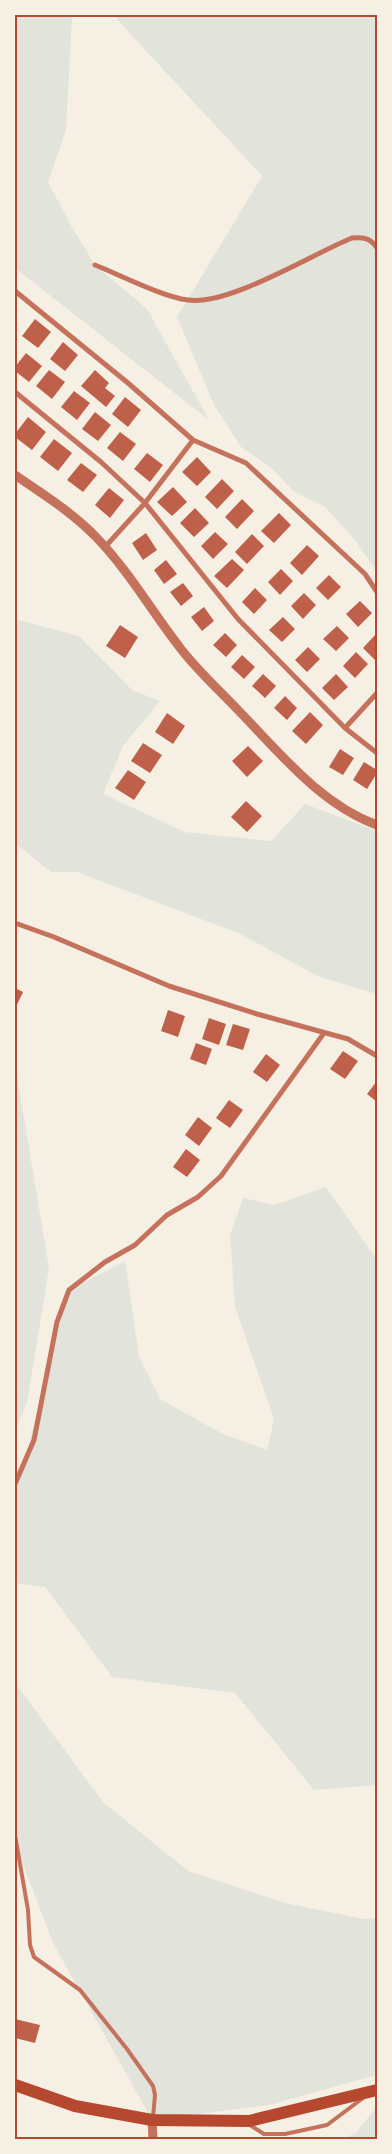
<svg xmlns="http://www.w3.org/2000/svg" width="392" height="2154" font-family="'Fira Sans Condensed',sans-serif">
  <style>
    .green { fill: #e2e4dc }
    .building { fill: #bf614a }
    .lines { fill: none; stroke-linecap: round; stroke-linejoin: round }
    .service { stroke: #c5725c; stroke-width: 4 }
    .minor { stroke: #c5725c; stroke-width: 5 }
    .tertiary { stroke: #c5725c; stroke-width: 9 }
    .trunk { stroke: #b5482f; stroke-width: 12 }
    .neatline { fill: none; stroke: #b5482f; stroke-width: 2 }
  </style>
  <rect width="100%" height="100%" fill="#f6efe4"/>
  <!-- green -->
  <path class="green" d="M15 15H68L72 17 66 130 48 182 69 222 95 265 147 309 209 420 15 268Z
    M113 15H377V572L356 541 325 507 293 491 273 469 241 447 214 405 177 317 262 176Z
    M15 619 79 636 132 690 160 701 123 746 103 794 185 832 271 841 305 804 377 831V994L320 977 238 933 77 872H51L15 843Z
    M15 1065 49 1268 27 1403 15 1430Z
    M326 1187 377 1260V1785L314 1790 235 1693 112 1677 45 1587 15 1583V1479L24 1465 52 1351 69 1290 125 1261 139 1357 160 1399 221 1433 267 1450 274 1419 235 1307 230 1235 243 1198 275 1205Z
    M15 1683 103 1802 188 1871 285 1903 364 1919 377 1918V2075L269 2105 152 2120 53 1943 18 1851 15 1840Z
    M377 2106V2139H343L357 2132Z"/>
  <!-- building -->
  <path class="building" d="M35 319 51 332 38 348 22 336Z
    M63 342 78 355 65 371 50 359Z
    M26 353 42 366 29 382 15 371V367Z
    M49 370 65 382 52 399 36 386Z
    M95 370 109 383 105 388 115 396 106 407 81 386Z
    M74 391 90 403 77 420 61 407Z
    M125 397 141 410 128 427 112 414Z
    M95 412 111 425 98 441 82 429Z
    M28 417 46 432 32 450 15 437V434Z
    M120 432 136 444 123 461 107 448Z
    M54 439 72 453 58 471 40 457Z
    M147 453 163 465 150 482 134 469Z
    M197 457 211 472 197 486 182 472Z
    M81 463 97 475 83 492 67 480Z
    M222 479 234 491 217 509 205 497Z
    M173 487 187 502 172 516 157 502Z
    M109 488 124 500 110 518 95 505Z
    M242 499 254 511 237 529 225 517Z
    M195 508 209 523 194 537 180 523Z
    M279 513 291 525 274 543 261 531Z
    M215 532 228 544 213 559 201 546Z
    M146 533 157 550 143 560 132 543Z
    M252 534 264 546 247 564 235 552Z
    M307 545 319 556 302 575 290 563Z
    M232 559 244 570 227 588 214 576Z
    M166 560 177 574 164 584 154 570Z
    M281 569 293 581 280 595 268 582Z
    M329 575 341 587 328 600 316 588Z
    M183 583 193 596 181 606 170 592Z
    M255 588 267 600 254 614 242 602Z
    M304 593 316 605 303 619 291 606Z
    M360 601 372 613 358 627 346 614Z
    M204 607 214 621 202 631 191 617Z
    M283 617 295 629 282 642 269 630Z
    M120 625 138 637 125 658 106 646Z
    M337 626 349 638 336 651 323 639Z
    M225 633 237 645 226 657 213 645Z
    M376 634 377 657 375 660 363 648Z
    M308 647 320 659 307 672 295 660Z
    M356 652 368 664 355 678 343 666Z
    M242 655 255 667 244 679 231 667Z
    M263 674 276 686 265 698 252 686Z
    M336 674 348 687 334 700 322 688Z
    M285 696 297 708 287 720 274 708Z
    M310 712 323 725 306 744 292 731Z
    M167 713 185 726 173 744 155 732Z
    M143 743 162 755 150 773 131 761Z
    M248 746 263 761 247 777 232 761Z
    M340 749 354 758 343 775 329 767Z
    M364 762 377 770V773L367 789 353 780Z
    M128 770 146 782 134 800 115 788Z
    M246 801 262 816 247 832 231 817Z
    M15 988 23 992 15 1009Z
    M168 1010 185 1016 178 1037 161 1031Z
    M209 1018 226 1024 219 1045 202 1039Z
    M233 1024 250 1029 243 1050 226 1045Z
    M196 1043 212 1049 206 1065 190 1059Z
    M343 1051 358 1061 345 1079 330 1069Z
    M266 1054 280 1065 267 1082 253 1072Z
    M377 1081V1102L367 1094Z
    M229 1100 243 1110 230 1128 216 1118Z
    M198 1117 212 1128 199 1146 185 1135Z
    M186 1149 200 1160 187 1177 173 1167Z
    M15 2019 40 2025 35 2043 15 2038Z"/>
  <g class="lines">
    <!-- service -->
    <path class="service" d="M15 1835 28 1910 30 1945 34 1957 80 1990 127 2049 153 2086 155 2095 153 2118
      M250 2125 264 2134H285L327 2125 363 2098"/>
    <!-- minor -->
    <path class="minor" d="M95 265C120 275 163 297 188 300 229 306 312 254 352 238 363 237 371 238 377 248
      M15 291 128 383 193 440 246 463 365 574 377 592
      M15 392 101 462 145 503 238 619 345 728 377 753
      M105 547 145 503 193 440
      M345 728 377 693
      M15 923 54 937 169 986 257 1014 348 1039 377 1056
      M15 1484 34 1440 57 1322 69 1290 105 1262 135 1245 167 1215 198 1197 221 1176 324 1033"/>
    <!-- tertiary -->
    <path class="tertiary" d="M15 475C43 494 73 513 96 537 129 571 152 612 181 649 198 671 219 690 238 710 280 753 320 804 377 825
      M152 2120 153 2139"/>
    <!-- trunk -->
    <path class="trunk" d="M15 2085 75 2106 152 2120 249 2121 377 2090"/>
  </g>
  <!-- border -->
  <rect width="392" height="2154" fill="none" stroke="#f6efe4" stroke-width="32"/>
  <rect x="16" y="16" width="360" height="2122" class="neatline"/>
</svg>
